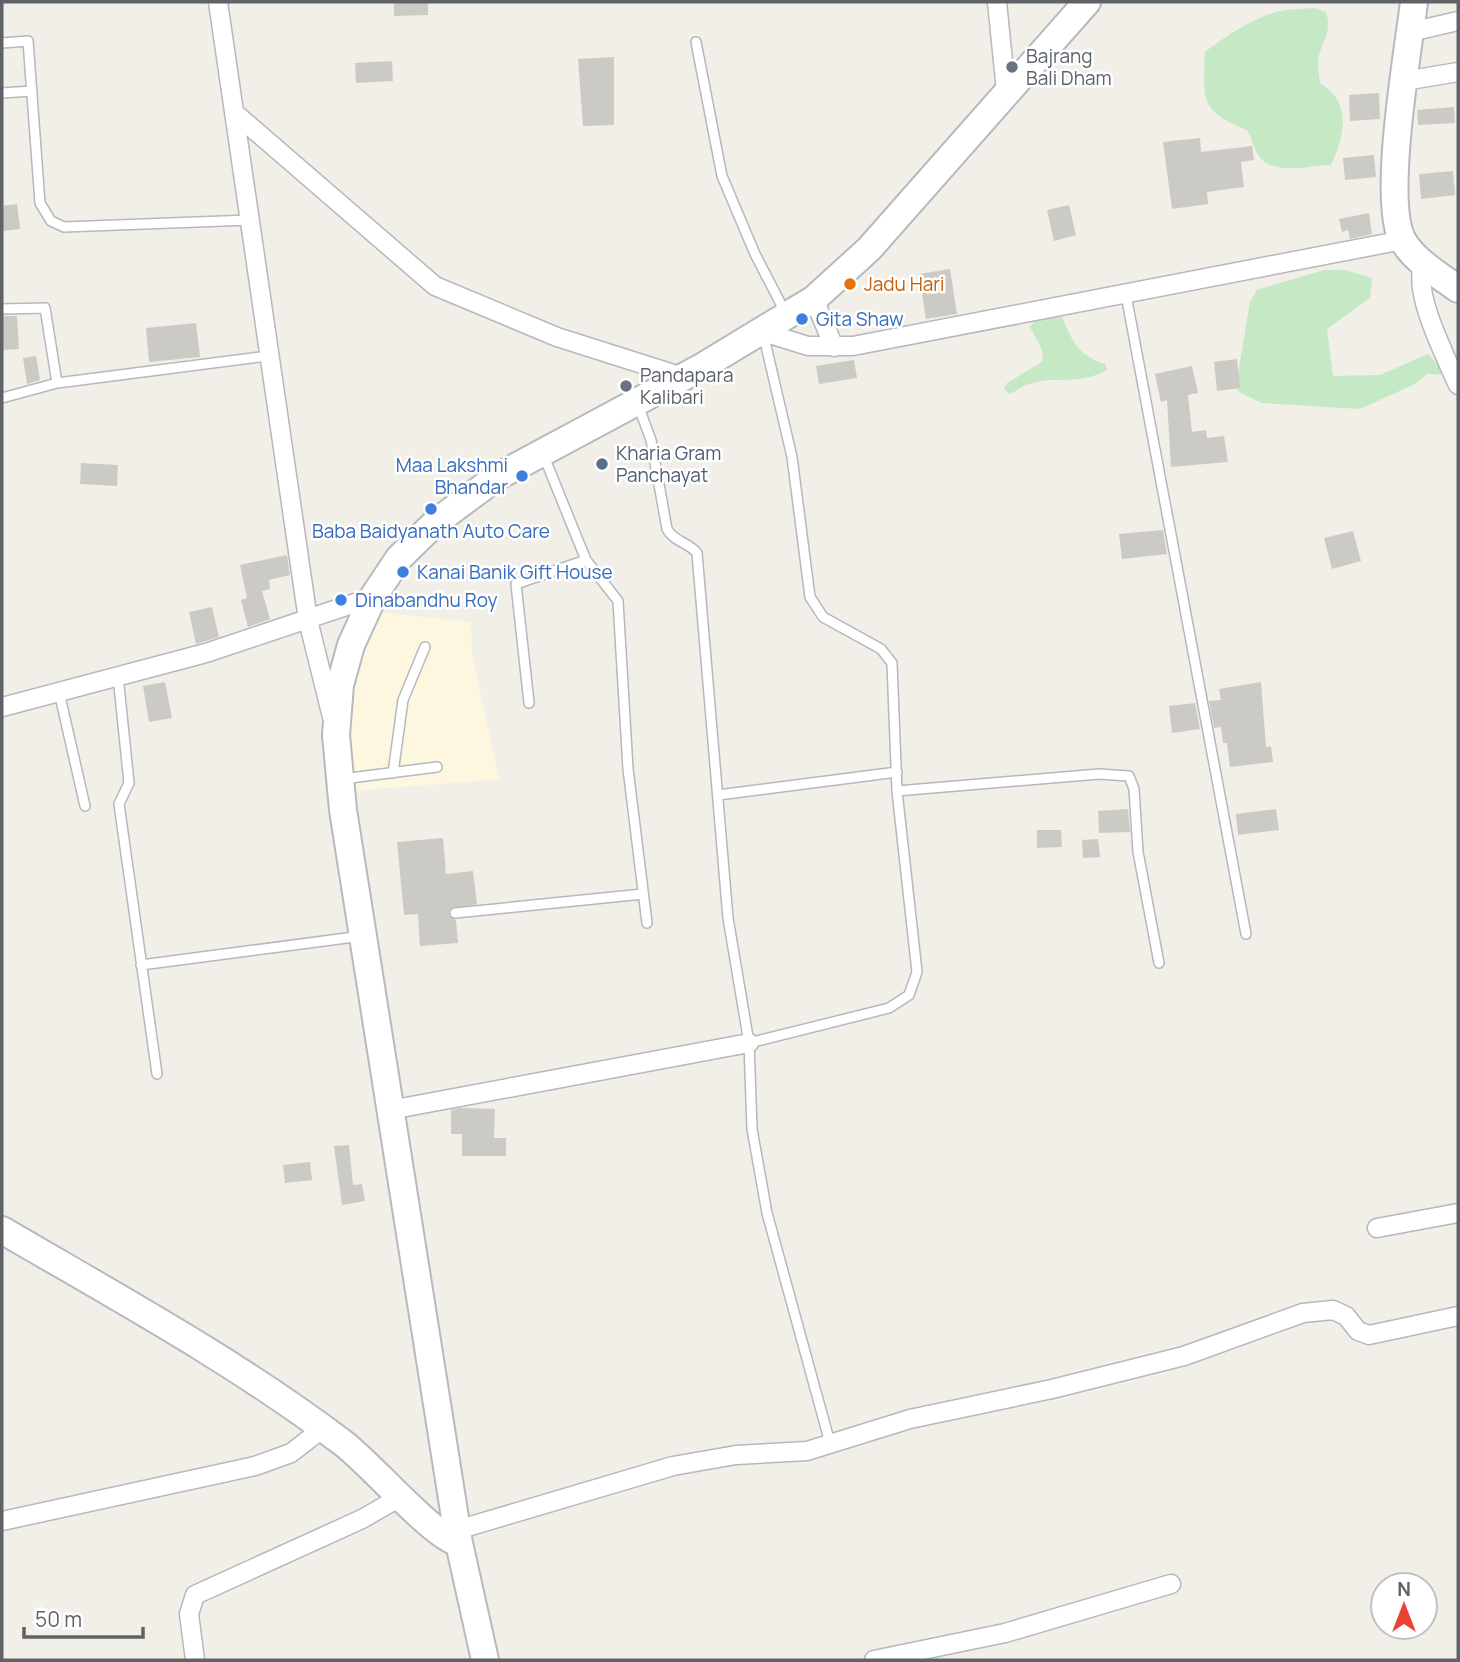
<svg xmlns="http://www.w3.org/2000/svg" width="1460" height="1662" font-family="Manrope,sans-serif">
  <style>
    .commercial { fill: #fef7e0 }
    .green { fill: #c5e8c5 }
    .building { fill: #cccac5 }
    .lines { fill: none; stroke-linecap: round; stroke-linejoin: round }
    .lane-casing { stroke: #b5b8bc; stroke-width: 12 }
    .street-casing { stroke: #b5b8bc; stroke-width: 21 }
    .secondary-casing { stroke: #b6babf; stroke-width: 30 }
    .lane { stroke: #fff; stroke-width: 9 }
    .street { stroke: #fff; stroke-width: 18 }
    .secondary { stroke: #fff; stroke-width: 26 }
    .worship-dot { fill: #6b7280; stroke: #fff; stroke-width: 2.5 }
    .food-dot { fill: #e8710a; stroke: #fff; stroke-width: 2.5 }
    .shop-dot { fill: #3f7fe0; stroke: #fff; stroke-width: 2.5 }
    .service-dot { fill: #5c6f8a; stroke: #fff; stroke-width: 2.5 }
    .labels { text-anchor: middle; stroke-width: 5; stroke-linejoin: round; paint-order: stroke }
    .worship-label { font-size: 19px; fill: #5b616d; stroke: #fff; text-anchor: start }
    .food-label { font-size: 19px; fill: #c56008; stroke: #fff; text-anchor: start }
    .shop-label { font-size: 19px; fill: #366cbe; stroke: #fff; text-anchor: start }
    .service-label { font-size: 19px; fill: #4e5e75; stroke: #fff; text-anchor: start }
  </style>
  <rect width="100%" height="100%" fill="#f1efe8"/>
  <!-- commercial -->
  <path class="commercial" d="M374 612 471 622 472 654 499 779 352 791 349 730 356 662Z"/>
  <!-- green -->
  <path class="green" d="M1314 8 1326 12C1332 31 1324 38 1319 55 1317 63 1319 75 1320 83 1352 102 1345 135 1331 165 1309 165 1268 178 1256 151 1253 144 1251 137 1247 130 1199 111 1203 99 1205 52 1224 37 1256 16 1280 11 1291 9 1303 9 1314 8Z
    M1324 270H1345L1372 278 1370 298 1327 329 1333 376 1380 375 1428 354 1447 375 1427 374 1415 384 1360 409 1262 403 1239 392 1236 386 1250 302 1257 290Z
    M1062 317C1073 343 1078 355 1105 364L1107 370C1078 386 1057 375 1029 384 1023 386 1016 391 1009 394L1004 389 1007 383 1042 362 1043 352 1030 327 1037 318Z"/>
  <!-- building -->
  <path class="building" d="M394 2H428V15L394 16Z
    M614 57V125L583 126 578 59Z
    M392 61 393 81 356 83 355 63Z
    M1379 93 1380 119 1350 121 1349 95Z
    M1454 107 1455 123 1418 125 1417 110Z
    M1200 138 1201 152 1252 146 1254 160 1241 162 1244 187 1207 192 1208 204 1172 209 1163 142Z
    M1374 155 1376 177 1345 180 1343 158Z
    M1453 171 1455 195 1421 199 1419 174Z
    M17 204 20 229 2 231V206Z
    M1069 205 1076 235 1054 241 1047 210Z
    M1369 213 1372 234 1350 239 1348 230 1342 232 1339 219Z
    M950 269 957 314 926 319 919 274Z
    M2 316H17L19 349 2 350Z
    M196 323 200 357 149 362 146 328Z
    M36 356 40 380 27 384 23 358Z
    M1237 359 1240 388 1217 391 1214 362Z
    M854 360 857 378 819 384 816 366Z
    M1192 366 1198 393 1188 395 1192 432 1206 430 1207 438 1224 436 1228 462 1171 467 1167 400 1161 402 1155 374Z
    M81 463 118 465 117 486 80 484Z
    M1163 530 1167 554 1122 559 1119 534Z
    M1353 531 1361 561 1332 569 1324 538Z
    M287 555 290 575 269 580 270 589 262 591 270 619 248 627 241 600 247 598 240 565Z
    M212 607 219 637 196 644 189 612Z
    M165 682 172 718 149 722 143 686Z
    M1261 682 1266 747 1271 746 1273 762 1230 767 1227 743H1223L1221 727 1214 728 1209 701 1221 700 1219 689Z
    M1195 703 1200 729 1172 733 1169 706Z
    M1128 809 1130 832 1099 833 1098 811Z
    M1276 809 1279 830 1238 835 1236 814Z
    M1037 830H1061L1062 847 1037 848Z
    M443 838 446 874 473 871 477 904 449 910V916L456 920 458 943 420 946 418 914 404 915 397 842Z
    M1098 839 1100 857 1083 858 1082 840Z
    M460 1108 495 1109 494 1138H506V1156H462V1134H451V1110Z
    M349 1145 353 1185 362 1184 365 1201 342 1205 334 1146Z
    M310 1162 312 1180 285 1183 283 1165Z"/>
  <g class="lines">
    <!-- lane casing -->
    <g class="lane-casing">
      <path id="lane" d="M696 42 722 176 755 254 785 312
        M2 43 28 41 40 203 51 221 64 227 250 220
        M2 93 32 91
        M1126 295 1246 934
        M2 309 45 308 57 383
        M2 398 57 383 268 356
        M638 405 651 440 667 529C674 542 688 542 697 553L728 918 749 1043 752 1129 767 1213 830 1443
        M543 454 586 560 618 601 628 769 647 923
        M118 676 129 783 119 804 157 1074
        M59 692 85 806
        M529 703 516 584 586 560
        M393 773 403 700 425 647
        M342 779 437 767
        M897 791 1099 774 1129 776 1134 789 1138 852 1159 963
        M718 795 897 772
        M455 913 643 894
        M141 965 362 936
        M749 1043 889 1008 909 995 917 972 897 791 892 663 881 649 823 617 810 597 792 457 763 333"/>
    </g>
    <!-- street casing -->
    <g class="street-casing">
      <path id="street" d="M218 2 308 620 332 717
        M997 2 1006 91
        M1410 32 1458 21
        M1404 81 1458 72
        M237 115 435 286 557 337 683 377
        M1424 264C1411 291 1447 359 1458 385
        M814 299 834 347
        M763 332 808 346H853L1403 240
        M2 707 206 653 373 597
        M390 1110 749 1043
        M1377 1228 1458 1213
        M2 1521 255 1466 291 1453 322 1429
        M457 1530 673 1466 736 1455 807 1451 910 1419 1052 1389 1184 1356 1303 1313 1333 1310 1346 1316 1358 1331 1369 1335 1458 1316
        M195 1660 189 1614 195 1595 362 1519 402 1496
        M874 1660 1005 1633 1171 1584"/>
    </g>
    <!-- secondary casing -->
    <g class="secondary-casing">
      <path id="secondary" d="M1414 2C1408 52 1382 198 1402 239 1413 260 1439 275 1458 289
        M2 1230C118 1298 236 1362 343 1443 370 1463 434 1538 459 1543
        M485 1660 459 1543 343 810 336 735 340 685 351 645 373 597 399 558 436 522 497 477 700 368 814 299 869 249 1087 2"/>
    </g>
    <!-- lane -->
    <use href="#lane" class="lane"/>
    <!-- street -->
    <use href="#street" class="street"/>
    <!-- secondary -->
    <use href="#secondary" class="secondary"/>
  </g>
  <!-- markers -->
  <g class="worship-dot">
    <circle cx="1012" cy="67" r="7"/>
    <circle cx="626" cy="386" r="7"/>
  </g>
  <circle class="food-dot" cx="850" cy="284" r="7"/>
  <g class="shop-dot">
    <circle cx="802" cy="319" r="7"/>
    <circle cx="522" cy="476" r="7"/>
    <circle cx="431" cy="509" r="7"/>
    <circle cx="403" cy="572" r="7"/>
    <circle cx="341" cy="600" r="7"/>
  </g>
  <circle class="service-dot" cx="602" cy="464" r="7"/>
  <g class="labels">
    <!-- worship labels -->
    <g class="worship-label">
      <text x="1026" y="63">Bajrang<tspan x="1026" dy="22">Bali Dham</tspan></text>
      <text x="640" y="382">Pandapara<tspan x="640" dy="22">Kalibari</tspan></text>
    </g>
    <!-- food labels -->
    <g class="food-label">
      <text x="864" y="291">Jadu Hari</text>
    </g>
    <!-- shop labels -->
    <g class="shop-label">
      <text x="816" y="326">Gita Shaw</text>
      <text x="508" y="472" text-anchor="end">Maa Lakshmi<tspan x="508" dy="22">Bhandar</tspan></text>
      <text x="431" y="538" text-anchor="middle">Baba Baidyanath Auto Care</text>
      <text x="417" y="579">Kanai Banik Gift House</text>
      <text x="355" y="607">Dinabandhu Roy</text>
    </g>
    <!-- service labels -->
    <g class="service-label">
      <text x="616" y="460">Kharia Gram<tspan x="616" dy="22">Panchayat</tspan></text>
    </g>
  </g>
  <!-- border -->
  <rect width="1460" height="1662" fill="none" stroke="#5f6368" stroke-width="7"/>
  <!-- north arrow -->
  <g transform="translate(1404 1606)"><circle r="33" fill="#ffffff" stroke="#bfc1c3" stroke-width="2"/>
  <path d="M0-5L12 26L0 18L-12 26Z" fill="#ea4335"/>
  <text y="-10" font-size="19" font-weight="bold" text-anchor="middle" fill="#5f6368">N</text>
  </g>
  <!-- scale -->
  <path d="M24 1627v10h119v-10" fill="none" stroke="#5f6368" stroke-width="3.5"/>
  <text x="35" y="1627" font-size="21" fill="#5f6368" stroke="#ffffff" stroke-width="5" paint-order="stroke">50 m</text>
</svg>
